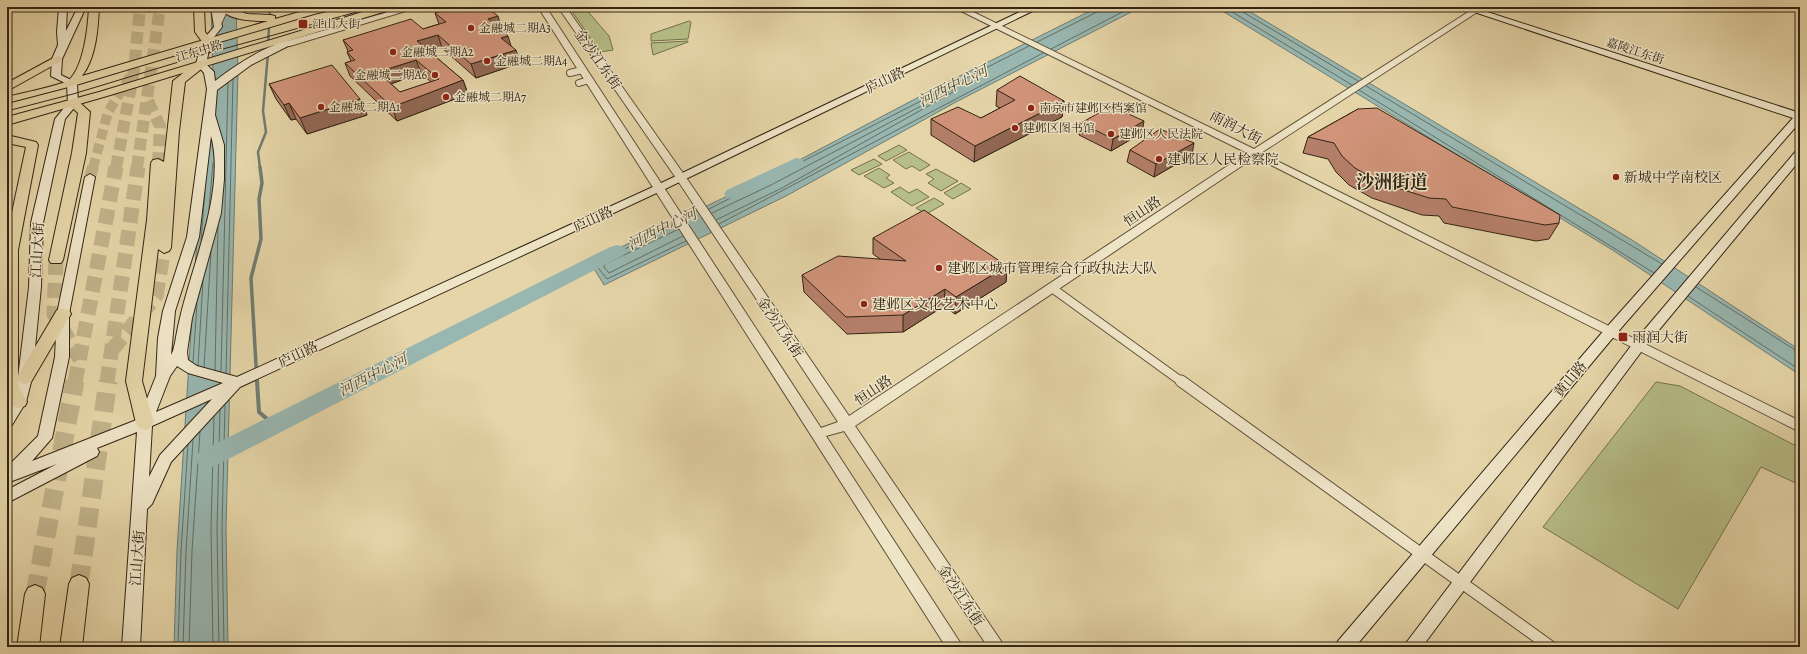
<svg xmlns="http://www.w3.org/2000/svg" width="1807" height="654" font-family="Alegreya,'Noto Serif SC',serif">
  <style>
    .green { fill: #b6bd86; stroke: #74714d }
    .water { fill: #98b7b1; stroke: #6f7d72 }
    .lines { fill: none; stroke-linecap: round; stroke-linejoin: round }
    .shore { stroke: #656e62; stroke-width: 1 }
    .stream-far2 { stroke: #6f7d72; stroke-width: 2.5 }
    .stream-far1 { stroke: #6f7d72; stroke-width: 3.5 }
    .stream { stroke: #6f7d72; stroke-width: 4 }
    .river { fill: #98b7b1; fill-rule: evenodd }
    .secondary-tunnel-far1 { stroke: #c1b28a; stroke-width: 10; stroke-dasharray: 10 5; stroke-linecap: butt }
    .secondary-tunnel { stroke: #c1b28a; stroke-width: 12; stroke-dasharray: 12 6; stroke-linecap: butt }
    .trunk-tunnel-far2 { stroke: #c1b28a; stroke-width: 12; stroke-dasharray: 12 6; stroke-linecap: butt }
    .trunk-tunnel-far1 { stroke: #c1b28a; stroke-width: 15; stroke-dasharray: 15 8; stroke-linecap: butt }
    .trunk-tunnel { stroke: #c1b28a; stroke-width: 19; stroke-dasharray: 19 10; stroke-linecap: butt }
    .minor-far2-casing { stroke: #5f5139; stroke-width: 8 }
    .minor-far1-casing { stroke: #5f5139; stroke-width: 10 }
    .minor-casing { stroke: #5f5139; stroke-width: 13 }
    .tertiary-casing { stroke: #5f5139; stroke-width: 2 }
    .secondary-casing { stroke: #322514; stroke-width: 2 }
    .primary-casing { stroke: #322514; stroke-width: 2 }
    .trunk-casing { stroke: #322514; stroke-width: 2 }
    .minor-far2 { stroke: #eee4c6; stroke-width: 6 }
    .minor-far1 { stroke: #eee4c6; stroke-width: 8 }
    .minor { stroke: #eee4c6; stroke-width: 11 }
    .tertiary { fill: #eee4c6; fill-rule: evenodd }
    .secondary { fill: #eee4c6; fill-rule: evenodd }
    .primary { fill: #e5d5a8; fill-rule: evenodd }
    .trunk { fill: #e5d5a8; fill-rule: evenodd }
    .tram { stroke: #322514; stroke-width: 1 }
    .wall { fill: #b47f69; stroke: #322514; fill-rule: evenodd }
    .shaded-wall { fill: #926855; stroke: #322514 }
    .building { fill: #d1947a; stroke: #322514; fill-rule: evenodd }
    .poi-dot { fill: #8f2418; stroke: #eee4c6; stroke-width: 1.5 }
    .labels { text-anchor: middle; stroke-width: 3; stroke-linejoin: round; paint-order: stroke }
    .far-poi-label { font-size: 12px; fill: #322514; stroke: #eee4c6; text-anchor: start }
    .far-street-label { font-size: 12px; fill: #322514; stroke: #eee4c6 }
    .street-label { font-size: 14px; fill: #322514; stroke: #eee4c6 }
    .poi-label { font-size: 14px; fill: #322514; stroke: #eee4c6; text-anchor: start }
    .water-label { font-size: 15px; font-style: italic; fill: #4c4a3b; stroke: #eee4c6 }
    .district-label { font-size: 18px; font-weight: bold; fill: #322514; stroke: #eee4c6 }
  </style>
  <rect width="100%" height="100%" fill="#e5d5a8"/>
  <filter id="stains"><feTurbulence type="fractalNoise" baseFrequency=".005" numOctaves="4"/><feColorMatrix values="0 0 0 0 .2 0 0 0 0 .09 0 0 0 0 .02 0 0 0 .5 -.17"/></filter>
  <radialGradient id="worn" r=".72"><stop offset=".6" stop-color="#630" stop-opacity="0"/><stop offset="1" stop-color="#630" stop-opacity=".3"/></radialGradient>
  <!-- green -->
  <path class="green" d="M569 7H584L609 36 613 50 600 52Z
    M689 21 691 22 688 39 651 41V34Z
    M688 41V42L653 55 651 43Z
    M899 145 907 150 886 161 878 156Z
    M909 152 930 165 920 171 912 166 906 169 893 160Z
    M874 159 882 164 859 175 851 170Z
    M879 168 890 175 886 178 894 183 884 188 864 176Z
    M936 169 958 181 941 191 928 183 934 179 926 174Z
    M961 183 971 189 953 199 944 193Z
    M900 187 909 193 917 189 929 197 912 206 891 192Z
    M934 198 944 204 926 214 916 208Z
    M1656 382 1680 386 1800 448V485L1761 467 1678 609 1543 527Z"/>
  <!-- water -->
  <path class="water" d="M211 7H236L238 70 226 529 228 647H174L177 551 198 222 213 77Z
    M1098 7H1141L956 102 786 196 604 285 590 262 767 177 936 88Z
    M1216 7H1242L1632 240 1800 350V375L1614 251Z"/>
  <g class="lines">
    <!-- shore -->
    <path class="shore" d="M1224 7 1352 85
      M1241 7 1243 12 1358 81
      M1037 42 1097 12 1099 7
      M1051 49 1132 7
      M1366 86 1662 264
      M1359 90 1654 273
      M209 209 213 163
      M709 209 1029 46
      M712 213 771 185 940 96 952 90 955 91 782 188 716 220
      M719 224 1043 53
      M676 225 597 262 596 265 607 279 686 241
      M679 229 605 264 604 267 609 273 683 236
      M201 240 205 192
      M1696 287 1800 353
      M1688 296 1800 370
      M193 362 197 304
      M198 365 203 280
      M204 367 211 252
      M215 370 218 226
      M221 372 228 83
      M226 373 233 79
      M178 647 181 551 188 445
      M183 647 186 551 193 440
      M189 647 192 551 200 432
      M213 647 211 529 214 417
      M219 647 217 529 220 410
      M224 647 222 529 225 405"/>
    <!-- stream-far2 -->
    <path class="stream-far2" d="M263 7V11
      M268 45 270 7
      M260 168 258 152 266 132 263 111 268 53"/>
    <!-- stream-far1 -->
    <path class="stream-far1" d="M257 382 251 278 261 239 259 199 262 183 260 167"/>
    <!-- stream -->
    <path class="stream" d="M257 381 259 412 274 425"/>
    <!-- river -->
    <path class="river" d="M796 158 802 159 805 163 802 167 739 198 733 199 727 198 724 194 727 190Z
      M617 245 624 247 627 251 624 255 215 466 207 468 199 466 195 459 199 452 610 247Z"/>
    <!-- secondary-tunnel-far1 -->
    <path class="secondary-tunnel-far1" d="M93 168 108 112 134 70"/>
    <!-- secondary-tunnel -->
    <path class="secondary-tunnel" d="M90 177 93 167"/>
    <!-- trunk-tunnel-far2 -->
    <path class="trunk-tunnel-far2" d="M148 101 160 126 158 163
      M116 168 134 70 140 7
      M137 168 160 7"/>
    <!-- trunk-tunnel-far1 -->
    <path class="trunk-tunnel-far1" d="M56 260 54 314 80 359
      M112 350 156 296 164 248
      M75 382 116 167
      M107 382 138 167"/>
    <!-- trunk-tunnel -->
    <path class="trunk-tunnel" d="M79 584 108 381
      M35 594 75 381"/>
    <!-- minor-far2 casing -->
    <g class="minor-far2-casing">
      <path id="minor-far2" d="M570 73 582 70
        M579 83 589 80"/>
    </g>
    <!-- minor-far1 casing -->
    <g class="minor-far1-casing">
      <path id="minor-far1" d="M1052 288 1182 382"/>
    </g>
    <!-- minor casing -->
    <g class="minor-casing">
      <path id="minor" d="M1181 381 1551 647"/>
    </g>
    <!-- tertiary casing -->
    <g class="tertiary-casing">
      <path id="tertiary" d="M221 7H229L221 24H215L214 22Z
        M406 7H419L290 46 276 47 272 44 276 41H287Z
        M538 7H546L821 428 838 422 676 178 558 7H566L685 176 849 416 1247 153 953 7H963L1254 149 1476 7H1485L1261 153 1800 421V432L1255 157 855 426 1005 647H988L844 431 826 436 963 647H946Z"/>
    </g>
    <!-- secondary casing -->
    <g class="secondary-casing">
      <path id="secondary" d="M59 7H67L66 31 78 7H86L62 59 61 75 77 83 78 103 65 119 43 223 41 287 32 378 26 402 12 425 7 426V409L12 401 18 378 29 287 31 223 55 119 68 103 67 84 51 76 52 59 58 45 57 32Z
        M211 7H219L222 27 211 41 206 64 214 72 215 81C236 65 261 48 287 41L292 44 251 65 217 90 215 115 224 145V179L221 213 192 318 187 352 188 360 197 366 237 377 655 186 1030 7H1041L663 190 240 387 171 462 152 504 147 509 140 647H122L137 432 97 448 99 452 97 456 7 503V490L57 464 7 483V467L38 436 55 357 57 314 85 177 90 174 95 177 69 314V357L52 438 32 461 139 419 156 376 158 338 163 311 187 237 207 89 204 73 196 64 202 41 214 27ZM211 136C226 189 192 265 180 318 177 329 176 340 173 351L171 355 175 311 199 237ZM177 366 188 373 223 383 156 412 170 376ZM212 399 160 455 149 477 152 426Z
        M1459 7H1472L1800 113V122L1616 334 1355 647H1335L1338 641 1606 328 1793 118Z
        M1800 150V160L1644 348 1422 647H1403L1634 342 1796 151Z"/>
    </g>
    <!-- primary casing -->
    <g class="primary-casing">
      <path id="primary" d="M89 7H99C98 29 96 58 82 76L268 21C253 21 231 21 220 9L221 7H229L247 14 271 15 275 16V19L317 7H337L335 9 314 14 76 85 7 103V97C18 94 63 85 69 80 84 66 88 27 89 7Z
        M379 7H395L393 9 107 96 7 125V117L99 92Z
        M57 56 61 57 62 59 61 61 7 91V83Z
        M7 135 36 142 38 145 18 250V385L27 402 25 406 19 408 13 406 7 395V236L26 147 7 143Z"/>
    </g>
    <!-- trunk casing -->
    <g class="trunk-casing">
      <path id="trunk" d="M194 7H204L205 32 213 41 211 43H203L195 32Z
        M201 61 205 62 207 64 205 66 185 82 179 131 171 248 169 251 164 253 158 249 142 381 154 423 151 428 145 430 139 428 136 423 126 381 147 220 151 163 153 160 158 159 164 162 173 81 197 62Z
        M73 99 77 100 90 112 86 153 63 260 61 263H51L49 260 72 153 78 113 67 103Z
        M63 309 69 310 71 314 31 382 25 384 19 382 17 378 19 374 57 310Z
        M79 575 86 578 89 584 82 647H60L69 584 72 578Z
        M35 585 42 588 45 594 39 647H17L25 594 28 588Z"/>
    </g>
    <!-- minor-far2 -->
    <use href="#minor-far2" class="minor-far2"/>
    <!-- minor-far1 -->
    <use href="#minor-far1" class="minor-far1"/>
    <!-- minor -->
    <use href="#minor" class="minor"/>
    <!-- tertiary -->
    <use href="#tertiary" class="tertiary"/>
    <!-- secondary -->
    <use href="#secondary" class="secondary"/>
    <!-- primary -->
    <use href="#primary" class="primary"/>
    <!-- trunk -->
    <use href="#trunk" class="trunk"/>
    <!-- tram -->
    <path class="tram" d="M7 111 73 94 205 54 375 7"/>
  </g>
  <!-- wall -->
  <path class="wall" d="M435 13 502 29 500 30 511 46 520 63 476 78 442 48 430 52 463 80 468 94 397 121 350 76 345 63 351 61 347 52 348 51 343 40 423 29 439 24ZM421 73 431 82 400 92 391 84Z
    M269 84 360 99 367 115 307 134 296 119 291 120 276 99Z
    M997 90 1064 101 1062 117 974 162 931 135V119L981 118 1000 108 996 106Z
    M1358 109 1559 223 1549 239 1536 241 1444 223 1439 216 1422 215 1372 198 1349 185 1336 172 1328 159 1303 153 1308 137Z
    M1081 123 1142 133 1111 151 1079 135Z
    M1130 150 1192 155 1154 177 1127 162Z
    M873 238 1007 266 1006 282 955 314 944 306 903 332 847 334 804 292 802 275 880 259 873 254Z"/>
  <!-- shaded-wall -->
  <path class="shaded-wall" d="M498 16 502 29 492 33 488 19Z
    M438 35 442 48 421 55 417 41Z
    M508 36 512 49 501 38Z
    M516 50 520 63 476 78 471 64Z
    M416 60 421 73 384 86 378 72Z
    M463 80 468 94 397 121 392 107Z
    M360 99 367 115 307 134 300 118Z
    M1064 101 1062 117 974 162 975 146Z
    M289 103 296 119 291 120 284 105Z
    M1144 121 1142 133 1111 151 1113 139Z
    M1194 143 1192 155 1154 177 1156 164Z
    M1007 266 1006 282 955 314 956 297Z
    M945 289 944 306 903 332V315Z"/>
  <!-- building -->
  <path class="building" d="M454 7H486L498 16 488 19 508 36 501 38 516 50 471 64 438 35 417 41 463 80 392 107 345 63 355 60 347 52 353 50 343 40 411 19 423 29 446 22 435 13ZM416 60 439 79 400 92 378 72Z
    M332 65 360 99 300 118 289 103 284 105 269 84Z
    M1020 76 1064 101 975 146 931 119 958 107 981 118 1015 100 997 90Z
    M1111 106 1144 121 1113 139 1081 123Z
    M1377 108 1560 215 1559 223 1545 225 1452 207 1446 199 1429 198 1379 182 1355 168 1342 156 1334 143 1308 137 1358 109Z
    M1160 129 1194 143 1156 164 1130 150Z
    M924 210 1007 266 956 297 945 289 903 315 846 317 802 275 838 256 906 261 873 238Z"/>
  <!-- markers -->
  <g class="poi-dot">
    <rect x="298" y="19" width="10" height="10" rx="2"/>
    <circle cx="471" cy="28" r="4"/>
    <circle cx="393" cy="52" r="4"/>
    <circle cx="487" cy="61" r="4"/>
    <circle cx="435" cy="75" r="4"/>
    <circle cx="446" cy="97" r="4"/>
    <circle cx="321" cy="107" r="4"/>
    <circle cx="1031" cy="108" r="4"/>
    <circle cx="1015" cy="128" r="4"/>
    <circle cx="1111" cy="134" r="4"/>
    <circle cx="1159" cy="159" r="4"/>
    <circle cx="1616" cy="177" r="4"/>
    <circle cx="939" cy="268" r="4"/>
    <circle cx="864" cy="304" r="4"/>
    <rect x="1618" y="332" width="10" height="10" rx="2"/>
  </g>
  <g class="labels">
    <!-- far-poi labels -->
    <g class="far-poi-label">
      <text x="312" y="28">江山大街</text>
      <text x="479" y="32">金融城二期A3</text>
      <text x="401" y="56">金融城二期A2</text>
      <text x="495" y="65">金融城二期A4</text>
      <text x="427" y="79" text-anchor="end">金融城二期A6</text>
      <text x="454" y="101">金融城二期A7</text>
      <text x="329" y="111">金融城二期A1</text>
      <text x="1039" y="112">南京市建邺区档案馆</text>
      <text x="1023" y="132">建邺区图书馆</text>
      <text x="1119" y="138">建邺区人民法院</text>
    </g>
    <!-- far-street labels -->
    <g class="far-street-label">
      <text transform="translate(199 51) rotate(-17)" y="4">江东中路</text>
      <text transform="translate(1635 51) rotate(18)" y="4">嘉陵江东街</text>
    </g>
    <!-- street labels -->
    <g class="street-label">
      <text transform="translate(598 59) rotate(55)" y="5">金沙江东街</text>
      <text transform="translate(885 80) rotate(-26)" y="5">庐山路</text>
      <text transform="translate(1236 127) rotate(27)" y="5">雨润大街</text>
      <text transform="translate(1142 211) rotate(-34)" y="5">恒山路</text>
      <text transform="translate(593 219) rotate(-25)" y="5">庐山路</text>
      <text transform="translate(37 250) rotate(-87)" y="5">江山大街</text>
      <text transform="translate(780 327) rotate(56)" y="5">金沙江东街</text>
      <text transform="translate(298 354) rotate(-25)" y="5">庐山路</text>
      <text transform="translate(1570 379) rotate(-50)" y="5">黄山路</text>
      <text transform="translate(873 390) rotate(-34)" y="5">恒山路</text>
      <text transform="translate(137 558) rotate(-86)" y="5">江山大街</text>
      <text transform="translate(961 595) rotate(56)" y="5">金沙江东街</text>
    </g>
    <!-- poi labels -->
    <g class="poi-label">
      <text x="1167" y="164">建邺区人民检察院</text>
      <text x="1624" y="182">新城中学南校区</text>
      <text x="947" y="273">建邺区城市管理综合行政执法大队</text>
      <text x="872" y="309">建邺区文化艺术中心</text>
      <text x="1632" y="342">雨润大街</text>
    </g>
    <!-- water labels -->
    <g class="water-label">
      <text transform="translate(953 86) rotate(-26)" y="5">河西中心河</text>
      <text transform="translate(662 229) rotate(-26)" y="5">河西中心河</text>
      <text transform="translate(373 375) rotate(-27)" y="5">河西中心河</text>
    </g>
    <!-- district labels -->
    <g class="district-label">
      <text x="1392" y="188">沙洲街道</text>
    </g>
  </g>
  <!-- margin -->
  <rect width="1807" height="654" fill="none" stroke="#e5d5a8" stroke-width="24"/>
  <rect x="8" y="8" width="1791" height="638" fill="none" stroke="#322514" stroke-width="2"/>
  <rect x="12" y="12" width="1783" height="630" fill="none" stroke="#322514"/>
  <rect width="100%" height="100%" filter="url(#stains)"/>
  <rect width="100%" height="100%" fill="url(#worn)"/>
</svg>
